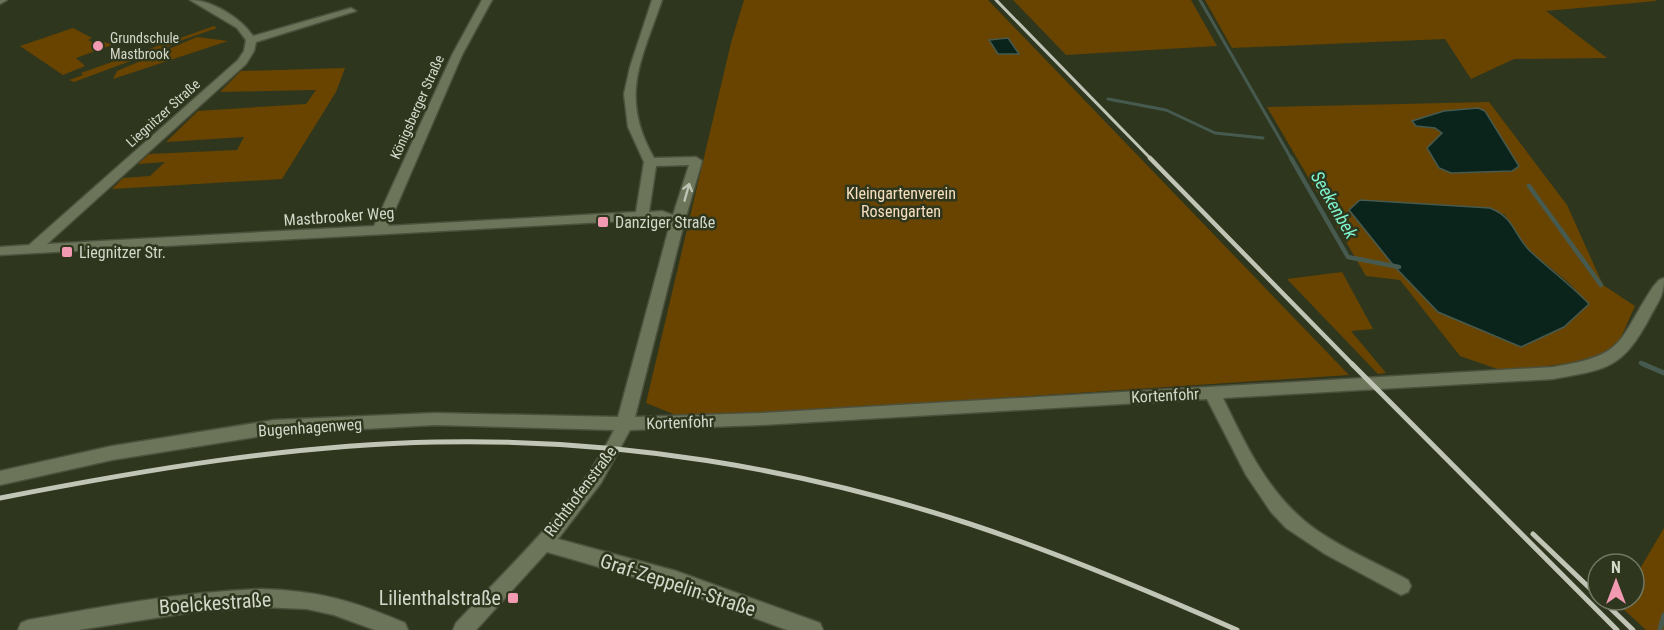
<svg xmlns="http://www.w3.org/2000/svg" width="1664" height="630" font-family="'Roboto Condensed',sans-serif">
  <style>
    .green { fill: #694400; fill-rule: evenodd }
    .water { fill: #0a241c; stroke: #465a50; stroke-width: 1.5 }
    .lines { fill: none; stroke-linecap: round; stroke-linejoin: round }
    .stream-far2 { stroke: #465a50; stroke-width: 3 }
    .stream-far1 { stroke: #465a50; stroke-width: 4.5 }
    .stream { stroke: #465a50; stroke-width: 5 }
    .minor-casing { stroke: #4c513d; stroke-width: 3 }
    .minor { fill: #6c755a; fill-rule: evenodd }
    .rail-far2 { stroke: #c0c5b6; stroke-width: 3 }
    .rail-far1 { stroke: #c0c5b6; stroke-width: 4.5 }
    .rail { stroke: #c0c5b6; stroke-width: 5 }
    .oneway { stroke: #bec4b4 }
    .poi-dot { fill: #f19ab2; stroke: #2f361e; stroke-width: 2 }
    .labels { text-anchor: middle; stroke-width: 5; stroke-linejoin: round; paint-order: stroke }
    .far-poi-label { font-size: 14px; fill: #d3d8ca; stroke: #2f361e; text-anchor: start }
    .far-street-label { font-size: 14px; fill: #d3d8ca; stroke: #2f361e }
    .park-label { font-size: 16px; fill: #f7dfc0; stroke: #2f361e }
    .street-label { font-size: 16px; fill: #d3d8ca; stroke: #2f361e }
    .poi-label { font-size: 16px; fill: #d3d8ca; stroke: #2f361e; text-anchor: start }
    .water-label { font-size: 18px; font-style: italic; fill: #7df3cd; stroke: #2f361e }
    .near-street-label { font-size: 20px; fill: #d3d8ca; stroke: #2f361e }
    .near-poi-label { font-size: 20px; fill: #d3d8ca; stroke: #2f361e; text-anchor: end }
  </style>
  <rect width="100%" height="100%" fill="#2f361e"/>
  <!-- green -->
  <path class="green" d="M744 0H988L1349 375 686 419 646 403 731 43Z
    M1013 0H1191L1217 46 1066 55Z
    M1205 0H1655L1656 1 1546 11 1607 58 1514 59 1471 79 1445 39 1232 48Z
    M214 26 217 28 174 43 176 44 74 82 69 80 83 75 81 73Z
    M73 28 92 38 88 40 98 45 105 42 112 45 76 58 85 66 63 75 20 46Z
    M197 37 228 41 113 79 117 71Z
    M345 68 336 92 282 179 112 189 123 178 150 176 165 162 138 164 149 154 237 150 244 137 166 142 198 111 306 104 316 90 220 92 241 71Z
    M1489 102 1567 205 1603 285 1635 306 1618 344 1606 354 1582 362 1503 371 1460 356 1400 280 1366 276 1267 107ZM1478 108 1442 133 1435 128 1416 126 1412 121 1444 111ZM1349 210 1504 214 1529 250 1569 283 1589 304 1437 312 1394 266Z
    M1342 272 1373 329 1351 331 1386 373 1378 374 1287 279Z
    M1664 528V630H1646L1619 605 1622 600H1634V579Z"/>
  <!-- water -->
  <path class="water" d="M1008 38 1019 54H998L989 40Z
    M1478 108 1485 111 1519 166 1512 171 1451 173 1439 168 1427 148 1442 133 1435 128 1416 126 1412 121 1444 111Z
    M1360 200 1490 208C1515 218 1513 234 1530 251 1549 269 1571 285 1589 304L1564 327 1521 347 1438 312 1394 266 1349 210Z"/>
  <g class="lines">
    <!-- stream-far2 -->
    <path class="stream-far2" d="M1200 0 1292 160
      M1108 99 1166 110 1215 133 1263 138"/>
    <!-- stream-far1 -->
    <path class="stream-far1" d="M1291 158 1348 257 1399 267
      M1529 186 1601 285
      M1641 363 1646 365"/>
    <!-- stream -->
    <path class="stream" d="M1643 364 1664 373
      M1660 630 1664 615"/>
    <!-- minor casing -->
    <g class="minor-casing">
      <path id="minor" d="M0 0H7L0 4Z
        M190 0C212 0 241 18 253 36L351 8 356 11 256 42 254 51 246 64 47 244 374 226 452 55 482 0H492L462 55 388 226 636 212 644 162 628 127 624 94 630 67 652 0H662C641 62 619 96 654 158L696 157 702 161 683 227 635 417 761 413 1553 367C1627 355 1616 343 1653 287L1659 280 1664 278C1664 296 1658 302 1650 317 1622 369 1608 369 1553 379L1223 398C1246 446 1270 497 1315 529 1343 549 1377 563 1408 580L1411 586 1408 592 1401 595 1325 554 1286 528 1271 512 1246 475 1207 399 761 425 630 430 601 483 558 539 676 571 820 623 823 630H787L676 589 547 552 476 630H453L456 623C512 563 577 505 614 430L435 425 274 434 112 460 0 485V471L112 446 274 420 435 413 618 417 670 224 660 219 0 255V247L29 245 238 60 244 51 246 40 237 28ZM689 165 673 215 662 211 649 212 656 166Z
        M261 589C320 591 351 600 405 623L408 630H375L334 615 307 609 261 607 194 612 78 630H18L21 623 28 620C105 606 182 592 261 589Z"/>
    </g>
    <!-- minor -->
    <use href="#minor" class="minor"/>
    <!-- rail-far2 -->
    <path class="rail-far2" d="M996 0 1152 160"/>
    <!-- rail-far1 -->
    <path class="rail-far1" d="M1150 158 1353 365"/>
    <!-- rail -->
    <path class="rail" d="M1352 364 1617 630
      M0 498C144 470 289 445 436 442 617 438 799 468 970 524 1061 554 1149 591 1237 630
      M1533 534 1598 596
      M1602 600 1633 630"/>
  </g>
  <!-- one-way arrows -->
  <defs><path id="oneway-shaft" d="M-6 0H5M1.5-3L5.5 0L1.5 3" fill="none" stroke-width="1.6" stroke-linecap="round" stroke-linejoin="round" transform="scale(1.5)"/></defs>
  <use class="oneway" href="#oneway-shaft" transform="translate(687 192) rotate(-74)"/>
  <!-- markers -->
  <g class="poi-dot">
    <circle cx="98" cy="46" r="6"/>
    <rect x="597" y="216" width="12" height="12" rx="3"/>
    <rect x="61" y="246" width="12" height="12" rx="3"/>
    <rect x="507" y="592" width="12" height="12" rx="3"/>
  </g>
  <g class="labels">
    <!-- far-poi labels -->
    <g class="far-poi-label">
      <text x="110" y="43">Grundschule<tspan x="110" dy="16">Mastbrook</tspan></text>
    </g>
    <!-- far-street labels -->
    <g class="far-street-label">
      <text transform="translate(417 107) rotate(-66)" y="5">Königsberger Straße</text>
      <text transform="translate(163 113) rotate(-42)" y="5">Liegnitzer Straße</text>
    </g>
    <!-- park labels -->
    <g class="park-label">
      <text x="901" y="199">Kleingartenverein<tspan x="901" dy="18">Rosengarten</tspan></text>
    </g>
    <!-- street labels -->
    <g class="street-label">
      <text transform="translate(339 216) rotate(-4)" y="6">Mastbrooker Weg</text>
      <text transform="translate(1165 395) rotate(-3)" y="6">Kortenfohr</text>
      <text transform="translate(680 422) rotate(-2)" y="6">Kortenfohr</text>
      <text transform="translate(310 427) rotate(-4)" y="6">Bugenhagenweg</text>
      <text transform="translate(580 491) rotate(-53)" y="6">Richthofenstraße</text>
    </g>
    <!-- poi labels -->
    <g class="poi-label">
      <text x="615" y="228">Danziger Straße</text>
      <text x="79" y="258">Liegnitzer Str.</text>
    </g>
    <!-- water labels -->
    <g class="water-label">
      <text transform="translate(1334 205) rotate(60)" y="6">Seekenbek</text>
    </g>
    <!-- near-street labels -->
    <g class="near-street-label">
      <text transform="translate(678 585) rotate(18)" y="7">Graf-Zeppelin-Straße</text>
      <text transform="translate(215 603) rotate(-4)" y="7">Boelckestraße</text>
    </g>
    <!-- near-poi labels -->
    <g class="near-poi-label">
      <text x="501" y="605">Lilienthalstraße</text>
    </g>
  </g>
  <!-- north arrow -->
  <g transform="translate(1616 582)"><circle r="28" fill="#2f361e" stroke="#717763" stroke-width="1.5"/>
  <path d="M0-4.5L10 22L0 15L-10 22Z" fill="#f19ab2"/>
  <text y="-9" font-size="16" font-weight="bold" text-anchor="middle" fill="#d3d8ca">N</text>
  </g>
</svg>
